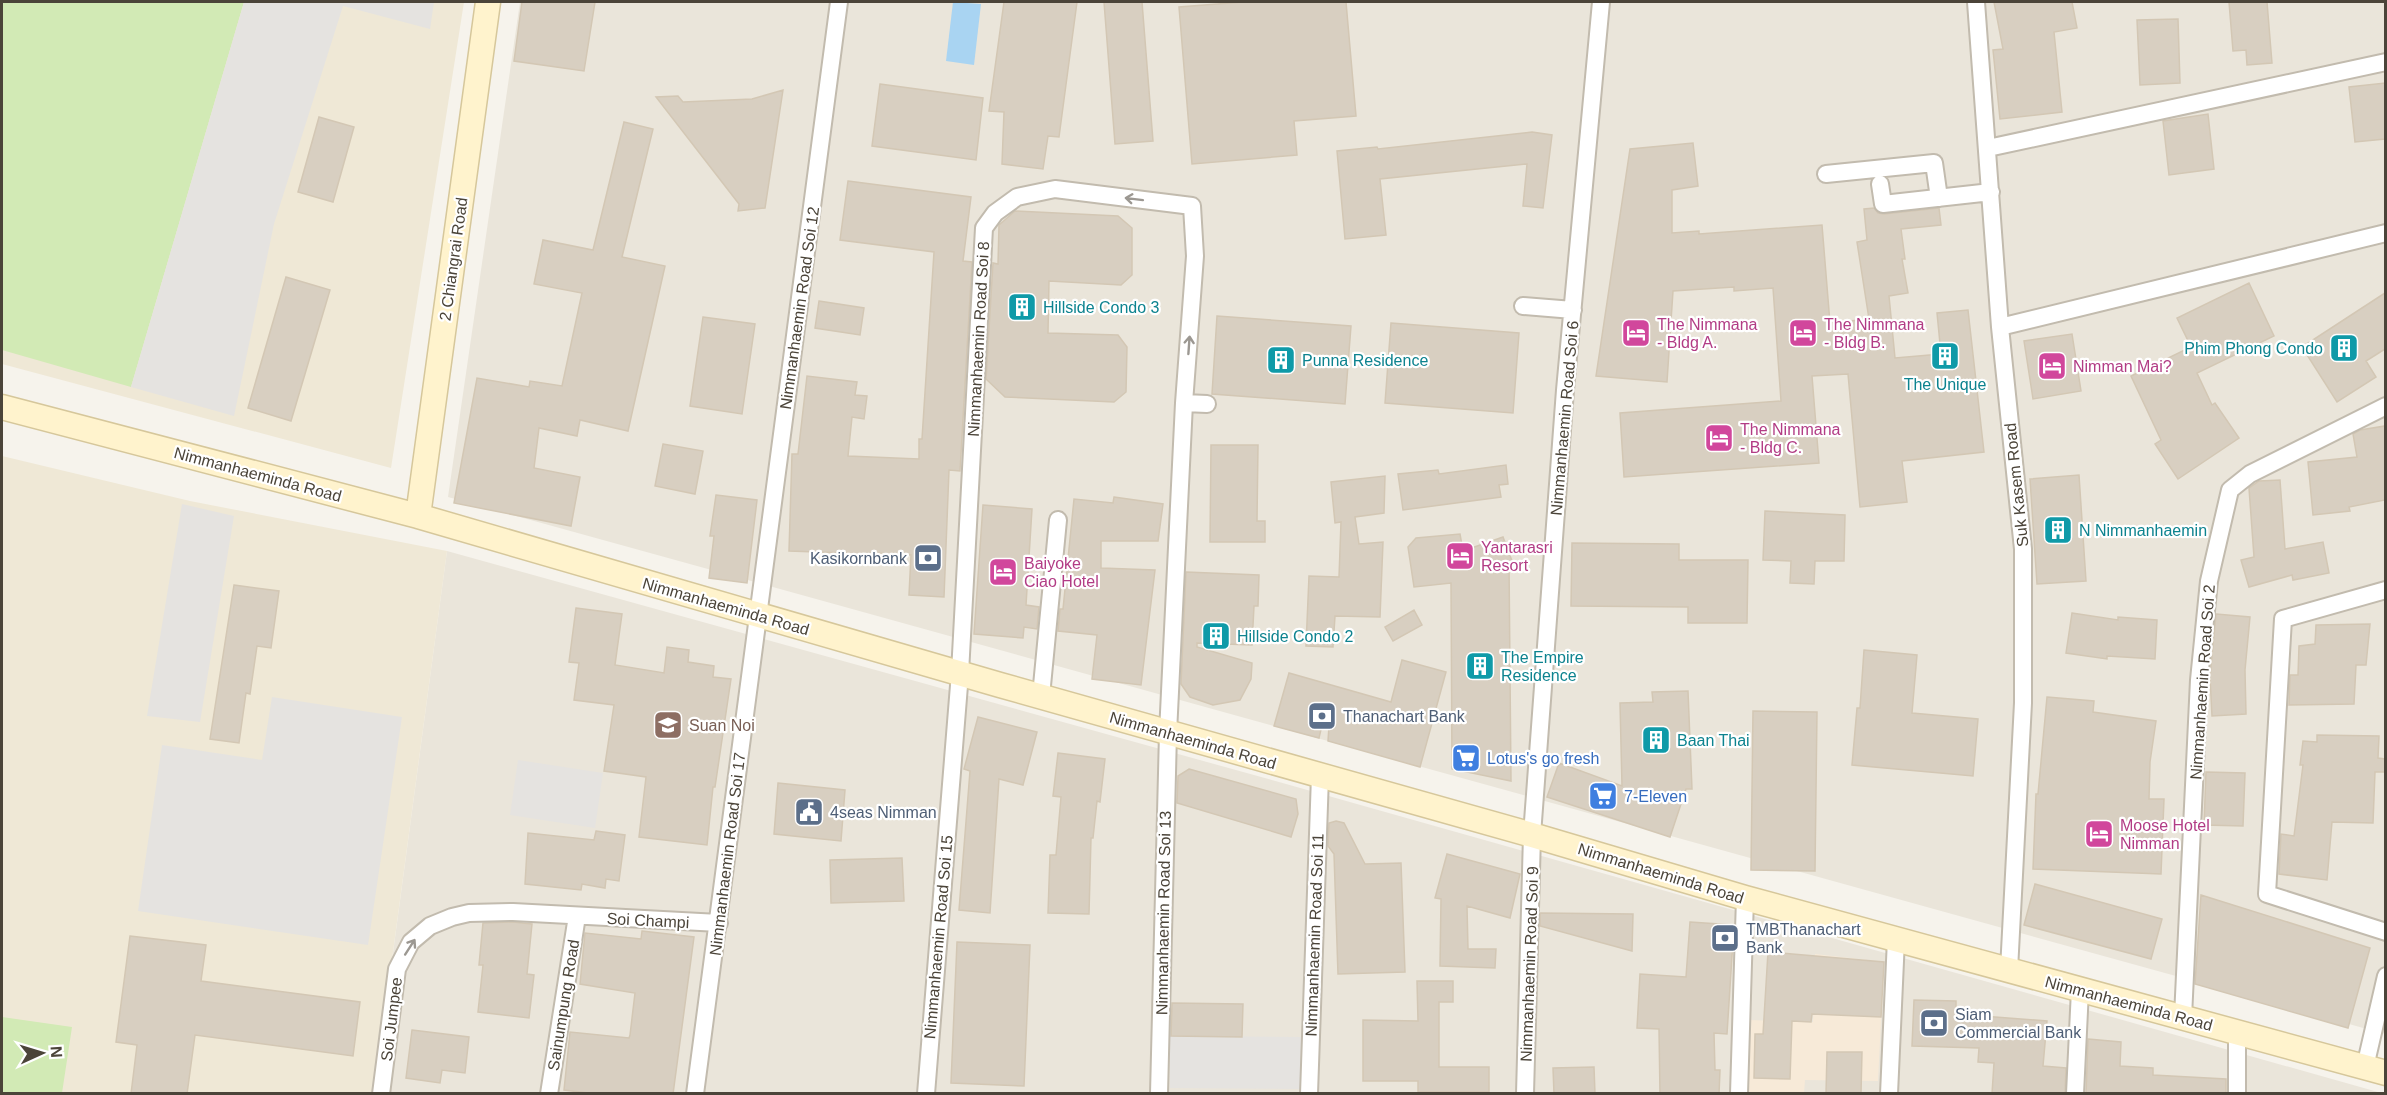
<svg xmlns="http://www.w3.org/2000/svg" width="2387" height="1095" font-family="Helvetica,sans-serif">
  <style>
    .residential { fill: #eae5da }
    .commercial { fill: #f7ead8 }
    .education { fill: #efe8d6 }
    .green { fill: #d2eab5 }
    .parking { fill: #e5e3e0 }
    .water { fill: #a9d4f2 }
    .building { fill: #d8cfc1; stroke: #d3c7b4; stroke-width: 1.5 }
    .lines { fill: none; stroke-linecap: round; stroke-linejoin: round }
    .street-casing { stroke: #c2bbae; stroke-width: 20 }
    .secondary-casing { stroke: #d6c79b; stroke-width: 27 }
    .street { stroke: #fff; stroke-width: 16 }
    .secondary { stroke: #fff3cd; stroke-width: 24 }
    .oneway { stroke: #9c9892 }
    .labels { text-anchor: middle; stroke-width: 4.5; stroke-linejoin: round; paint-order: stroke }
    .street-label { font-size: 16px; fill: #4b4439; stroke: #fff }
    .culture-label { font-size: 16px; fill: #0d838f; stroke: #fff; text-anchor: start }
    .hotel-label { font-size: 16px; fill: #b23c85; stroke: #fff; text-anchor: start }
    .service-label { font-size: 16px; fill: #4e5e75; stroke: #fff; text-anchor: start }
    .education-label { font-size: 16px; fill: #785e54; stroke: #fff; text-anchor: start }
    .shop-label { font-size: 16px; fill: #366cbe; stroke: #fff; text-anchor: start }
  </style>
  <rect width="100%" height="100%" fill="#f6f3ec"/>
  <!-- residential -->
  <path class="residential" d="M520 2H2385V1034L448 497Z
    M447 551 1279 782 2385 1094H374Z"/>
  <!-- commercial -->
  <path class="commercial" d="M1815 954 1884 962 1878 1081 1805 1080 1804 1093 1746 1094 1749 1020 1813 1022Z"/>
  <!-- education -->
  <path class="education" d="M2 2H464L391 468 2 364Z
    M2 456 190 501 447 551 374 1093 2 1094Z"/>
  <!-- green -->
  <path class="green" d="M2 2H244L131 387 2 350Z
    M2 1017 72 1027 62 1093H2Z"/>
  <!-- parking -->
  <path class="parking" d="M244 2H434L430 29 343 6 274 224 234 416 131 387Z
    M182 504 234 516 200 722 147 716Z
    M272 697 402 717 368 945 138 911 162 745 262 760Z
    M518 760 603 773 595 828 510 815Z
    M1170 1036 1301 1037V1089L1170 1088Z"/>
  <!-- water -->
  <path class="water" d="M953 2 981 4 974 65 946 61Z"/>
  <!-- building -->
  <path class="building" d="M522 2H595L584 71 514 61Z
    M1004 2H1077L1059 137 1048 136 1043 169 1002 164 1004 112 989 111Z
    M1104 2H1142L1153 141 1115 144Z
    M1243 2H1346L1356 116 1294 121 1297 155 1192 164 1179 7Z
    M1994 2H2072L2077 28 2054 32 2062 112 2000 119 1993 50 2003 49Z
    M2229 2H2267L2272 63 2247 65 2246 50 2233 51Z
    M2178 19 2180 83 2140 85 2137 20Z
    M2385 83V139L2355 142 2349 87Z
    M880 84 983 98 976 160 872 146Z
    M783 90 765 208 738 211 739 204 656 97 678 96 683 102 752 99Z
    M2208 114 2214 169 2169 175 2163 121Z
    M319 117 354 127 333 202 298 192Z
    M624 122 653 129 622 257 665 266 628 431 580 420 577 436 539 428 534 468 580 477 571 526 454 503 477 378 529 387 530 381 562 386 582 293 534 284 543 240 593 250Z
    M1532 132 1552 135 1543 208 1523 206 1527 164 1380 179 1386 235 1345 239 1337 151 1377 147 1378 149Z
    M1693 143 1698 186 1672 190V233L1699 231V234L1822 225 1830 323 1869 319 1857 242 1867 240 1864 209 1874 208 1878 213 1884 214 1939 208 1941 225 1901 229 1905 259H1902L1908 293 1889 296 1895 358 1941 354 1937 313 1968 310 1984 452 1902 461 1907 502 1860 507 1848 374 1812 376 1819 463 1624 477 1620 413 1781 401 1773 288 1734 291V287L1673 291 1667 382 1596 376 1630 149Z
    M848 181 971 197 963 261 972 262 960 471 949 470 944 597 909 595 911 555 873 553 872 557 846 556V553L789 551 792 454H798L807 376 857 382 855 395 867 396 864 419 852 417 848 456 919 459V439H922L934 252 840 240Z
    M1015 211 1118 216 1132 228V275L1121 285 1049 281 1048 333 1118 335 1127 347 1126 392 1114 402 1005 397 986 379 993 263 998 264 999 225Z
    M286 277 330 290 291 421 248 408Z
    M2249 283 2274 336 2197 373 2212 405 2215 403 2239 438 2178 479 2155 444 2161 440 2131 376 2191 347 2177 318Z
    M2385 293V349L2366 361 2376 377 2337 402 2302 347Z
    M819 301 864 308 860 335 815 328Z
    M1217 316 1351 326 1345 404 1212 394Z
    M703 317 755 324 742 414 690 406Z
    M1391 323 1519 333 1513 413 1385 403Z
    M2072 334 2081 391 2033 399 2024 341Z
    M2385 426V500L2349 507 2350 511 2313 515 2308 462 2357 457 2353 434 2360 430Z
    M663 444 703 451 695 494 655 486Z
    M1211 445H1258L1257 521H1265V542H1210Z
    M1506 465 1508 484 1499 485 1501 497 1403 510 1398 474 1438 470 1439 474Z
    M2079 475 2086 581 2037 584 2030 479Z
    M1385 476 1384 513 1355 517 1359 544 1383 542 1380 617 1335 616 1333 647 1306 646 1309 576 1339 577 1341 522 1335 523 1331 482Z
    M2280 480 2285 549 2323 542 2329 573 2293 580 2292 575 2249 587 2241 560 2254 557 2249 488 2259 481Z
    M716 495 757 500 747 583 709 578 714 536H710Z
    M1114 497 1163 504 1158 541H1101V568L1155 570 1141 685 1092 679 1097 635 1058 631 1060 609H1063L1074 499 1113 503Z
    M983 505 1032 509 1026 605 1039 607 1037 629 1024 627 1023 638 974 634Z
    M1765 511 1845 515 1844 561H1815L1814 584 1790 583 1791 561 1763 560Z
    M1460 534 1463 551 1503 537 1512 561 1509 562 1511 781 1452 769 1451 583 1414 587 1408 547 1416 538Z
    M1572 543 1679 544V560H1748L1747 623H1688V607L1571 606Z
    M1186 572 1259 575 1258 606H1254L1252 645 1197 643V647L1252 663 1251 679 1240 700 1213 705 1190 697 1181 684Z
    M234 585 279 591 271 648 257 646 250 694 246 693 239 743 210 739Z
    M576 608 622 614 615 665 664 673 667 647 689 650 688 662 714 666 713 677 731 679 715 787H713L707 845 639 837 646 777 604 771 614 705 574 700 579 663 569 662Z
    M1414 610 1422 625 1393 641 1385 627Z
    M2072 613 2118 620V617L2157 620 2155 659 2107 656V659L2066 653Z
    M2216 614 2250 617 2245 670 2246 714 2212 716 2210 677Z
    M2370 624 2366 665H2356L2354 704 2289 705 2290 675H2298L2299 646 2315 644 2316 625Z
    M1864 650 1917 655 1912 713 1978 719 1973 776 1852 765 1857 708H1860Z
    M1402 660 1446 672 1420 767 1328 741 1329 726 1322 725 1319 738 1274 726 1289 673 1391 702Z
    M1688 691 1692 789H1686L1670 837 1547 797 1559 763 1622 786 1620 703 1653 702 1652 692Z
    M2047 697 2094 701 2093 712 2156 721 2150 762 2149 799H2164L2161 874 2033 869 2036 794H2038Z
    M1753 711 1817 712 1815 871 1751 870Z
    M978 717 1037 732 1023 785 999 779 990 913 959 910 970 771 964 769Z
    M2317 735 2379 736 2378 758 2385 759V772H2375L2373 823 2332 822 2327 880 2279 874 2281 834 2294 836 2303 765H2300L2303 741 2317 742Z
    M1058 753 1105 759 1100 802 1097 801 1093 838H1091L1089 914 1048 913 1050 855H1056L1061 797 1053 796Z
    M1189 769 1296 799 1298 814 1291 837 1177 803 1178 776Z
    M2206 772 2245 773 2243 826 2204 825Z
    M778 783 845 790 841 841 774 834Z
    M1336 821 1344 823 1365 864 1401 863 1405 972 1338 974 1334 854 1328 846 1329 823Z
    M596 831 625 835 619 881 606 879 605 888 582 884 581 890 525 884 528 833 594 840Z
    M1447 854 1520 874 1510 918 1467 906 1468 949H1496L1495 968 1440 966 1441 899 1435 898Z
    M902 858 904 901 831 903 830 860Z
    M2035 884 2162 919 2151 959 2024 925Z
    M2201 895 2370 948 2348 1028 2195 984Z
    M1540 913 1633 914 1632 951 1540 926Z
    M513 922 532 924 527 974 534 975 529 1018 478 1012 483 965H479L483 923Z
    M1690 922 1734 925 1727 1034 1714 1033 1715 1070H1720L1719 1094H1660L1659 1029 1637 1028 1640 974 1686 977Z
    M642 931 694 937 673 1094H596L564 1090 570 1032 629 1038 630 1035 635 993 580 984 585 933 641 939Z
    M130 936 206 945 201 981 360 1002 353 1056 195 1035 187 1094H131L137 1045 116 1042Z
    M957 942 1030 945 1024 1086 951 1083Z
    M1768 952 1884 962 1881 1017 1812 1014 1811 1022 1792 1021 1790 1079 1754 1078 1755 1034H1763Z
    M1417 981H1453V1002H1439V1067H1489V1092H1418V1081H1363V1020L1418 1021Z
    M1914 1000 1956 1001V1014L2047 1021 2043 1066 2066 1068 2065 1094H1992L1994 1063 1978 1062 1979 1048 1912 1046Z
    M1172 1003 1243 1004 1242 1037 1171 1036Z
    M412 1030 469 1037 465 1073 442 1070 440 1083 406 1078Z
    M2088 1039 2121 1042 2120 1066 2153 1068V1075L2226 1079V1094H2086Z
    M1827 1052H1862L1861 1094H1826Z
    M1594 1067 1595 1094H1554L1553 1068Z"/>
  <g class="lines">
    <!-- street casing -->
    <g class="street-casing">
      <path id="street" d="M1976 2 2000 327 2023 549V703L2009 970
        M1988 148 2386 62
        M1826 174 1934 163 1939 198
        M1880 184 1883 204 1991 192
        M1523 306 1573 310
        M2000 327 2386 233
        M1184 403 1207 404
        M2386 590 2283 619 2267 894 2386 932
        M1041 696 1058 520
        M2183 1017 2199 680 2209 581 2230 490 2250 474 2386 406
        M2237 1032V1094
        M2365 1067 2386 976
        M381 1094 397 969 411 942 430 926 452 917 469 913 513 912 719 923
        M549 1094 577 916
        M695 1094 839 2
        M926 1094 960 673 984 228 995 213 1017 197 1055 189 1192 206 1195 256 1184 403 1168 733 1159 1094
        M1309 1094 1320 776
        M1525 1094 1532 835 1565 390 1601 2
        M1739 1094 1745 898
        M1889 1094 1896 939
        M2075 1094 2080 990"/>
    </g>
    <!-- secondary casing -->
    <g class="secondary-casing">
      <path id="secondary" d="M2 407 418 516 1000 685 1532 835 1745 898 2386 1073
        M418 516 488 2"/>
    </g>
    <!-- street -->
    <use href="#street" class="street"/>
    <!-- secondary -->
    <use href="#secondary" class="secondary"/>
  </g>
  <!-- one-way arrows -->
  <defs><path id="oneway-shaft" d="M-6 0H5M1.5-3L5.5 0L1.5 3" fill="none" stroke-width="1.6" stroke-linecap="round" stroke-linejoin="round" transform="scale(1.5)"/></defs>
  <g class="oneway">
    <use href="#oneway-shaft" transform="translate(1134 199) rotate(-173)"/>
    <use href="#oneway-shaft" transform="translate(1189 345) rotate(-86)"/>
    <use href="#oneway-shaft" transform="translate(410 947) rotate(-57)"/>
  </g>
  <!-- icons -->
  <defs>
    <g id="building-square" transform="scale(1.5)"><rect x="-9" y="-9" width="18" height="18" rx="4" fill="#0f9aa8" stroke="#fff"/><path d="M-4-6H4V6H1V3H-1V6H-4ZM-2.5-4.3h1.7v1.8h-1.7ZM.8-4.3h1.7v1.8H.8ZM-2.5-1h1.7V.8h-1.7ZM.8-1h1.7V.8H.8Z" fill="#fff"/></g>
    <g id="hotel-square" transform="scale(1.5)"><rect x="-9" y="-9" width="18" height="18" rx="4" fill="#d1479c" stroke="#fff"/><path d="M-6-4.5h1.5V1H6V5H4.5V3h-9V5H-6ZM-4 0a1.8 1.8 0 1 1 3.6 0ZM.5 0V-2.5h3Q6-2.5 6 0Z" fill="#fff"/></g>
    <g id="bank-square" transform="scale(1.5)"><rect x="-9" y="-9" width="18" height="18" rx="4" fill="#5c6f8a" stroke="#fff"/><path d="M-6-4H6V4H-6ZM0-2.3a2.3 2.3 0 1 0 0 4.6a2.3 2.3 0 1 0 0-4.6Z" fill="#fff"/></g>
    <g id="school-square" transform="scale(1.5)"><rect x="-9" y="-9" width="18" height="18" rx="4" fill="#8d6e63" stroke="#fff"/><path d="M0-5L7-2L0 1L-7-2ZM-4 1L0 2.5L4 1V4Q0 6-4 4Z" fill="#fff"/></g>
    <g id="supermarket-square" transform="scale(1.5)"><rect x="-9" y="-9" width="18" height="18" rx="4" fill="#3f7fe0" stroke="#fff"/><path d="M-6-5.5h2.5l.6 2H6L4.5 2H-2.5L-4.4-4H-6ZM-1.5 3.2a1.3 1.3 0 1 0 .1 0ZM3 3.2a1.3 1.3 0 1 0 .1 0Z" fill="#fff"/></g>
    <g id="civic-square" transform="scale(1.5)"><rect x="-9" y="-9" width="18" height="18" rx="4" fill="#5c6f8a" stroke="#fff"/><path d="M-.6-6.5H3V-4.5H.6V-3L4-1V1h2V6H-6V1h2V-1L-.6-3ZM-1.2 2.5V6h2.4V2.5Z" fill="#fff"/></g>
  </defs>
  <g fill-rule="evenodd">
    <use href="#building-square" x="1022" y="307"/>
    <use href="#hotel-square" x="1636" y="333"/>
    <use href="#hotel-square" x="1803" y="333"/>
    <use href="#building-square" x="2344" y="348"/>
    <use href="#building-square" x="1945" y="356"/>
    <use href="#building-square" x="1281" y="360"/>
    <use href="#hotel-square" x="2052" y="366"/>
    <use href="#hotel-square" x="1719" y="438"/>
    <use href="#building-square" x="2058" y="530"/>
    <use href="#hotel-square" x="1460" y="556"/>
    <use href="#bank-square" x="928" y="558"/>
    <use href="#hotel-square" x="1003" y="572"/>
    <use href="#building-square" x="1216" y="636"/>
    <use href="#building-square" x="1480" y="666"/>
    <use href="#bank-square" x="1322" y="716"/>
    <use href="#school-square" x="668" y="725"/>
    <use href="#building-square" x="1656" y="740"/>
    <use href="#supermarket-square" x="1466" y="758"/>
    <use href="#supermarket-square" x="1603" y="796"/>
    <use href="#civic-square" x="809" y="812"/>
    <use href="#hotel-square" x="2099" y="834"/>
    <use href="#bank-square" x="1725" y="938"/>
    <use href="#bank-square" x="1934" y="1023"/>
  </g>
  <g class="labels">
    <!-- street labels -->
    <g class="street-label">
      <text transform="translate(453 259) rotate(-82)" y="6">2 Chiangrai Road</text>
      <text transform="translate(799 308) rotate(-82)" y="6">Nimmanhaemin Road Soi 12</text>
      <text transform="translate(978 339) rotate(-87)" y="6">Nimmanhaemin Road Soi 8</text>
      <text transform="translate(1564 418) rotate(-85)" y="6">Nimmanhaemin Road Soi 6</text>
      <text transform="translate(258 474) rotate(15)" y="6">Nimmanhaeminda Road</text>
      <text transform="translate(2016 485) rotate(-96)" y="6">Suk Kasem Road</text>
      <text transform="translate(726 606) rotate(16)" y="6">Nimmanhaeminda Road</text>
      <text transform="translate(2202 682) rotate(-86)" y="6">Nimmanhaemin Road Soi 2</text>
      <text transform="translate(1193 740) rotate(16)" y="6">Nimmanhaeminda Road</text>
      <text transform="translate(727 854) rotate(-83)" y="6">Nimmanhaemin Road Soi 17</text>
      <text transform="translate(1661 873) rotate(17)" y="6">Nimmanhaeminda Road</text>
      <text transform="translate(1163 913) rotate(-89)" y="6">Nimmanhaemin Road Soi 13</text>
      <text transform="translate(648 920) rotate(3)" y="6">Soi Champi</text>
      <text transform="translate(1314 935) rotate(-88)" y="6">Nimmanhaemin Road Soi 11</text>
      <text transform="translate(938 937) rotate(-85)" y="6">Nimmanhaemin Road Soi 15</text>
      <text transform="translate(1529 964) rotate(-88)" y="6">Nimmanhaemin Road Soi 9</text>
      <text transform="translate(2129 1003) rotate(15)" y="6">Nimmanhaeminda Road</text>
      <text transform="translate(563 1005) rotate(-81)" y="6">Sainumpung Road</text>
      <text transform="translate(391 1019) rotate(-83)" y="6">Soi Jumpee</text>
    </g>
    <!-- culture labels -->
    <g class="culture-label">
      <text x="1043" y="313">Hillside Condo 3</text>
      <text x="2323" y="354" text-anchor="end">Phim Phong Condo</text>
      <text x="1302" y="366">Punna Residence</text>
      <text x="1945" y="390" text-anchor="middle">The Unique</text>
      <text x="2079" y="536">N Nimmanhaemin</text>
      <text x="1237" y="642">Hillside Condo 2</text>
      <text x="1501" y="663">The Empire<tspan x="1501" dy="18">Residence</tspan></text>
      <text x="1677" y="746">Baan Thai</text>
    </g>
    <!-- hotel labels -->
    <g class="hotel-label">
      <text x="1657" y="330">The Nimmana<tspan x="1657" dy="18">- Bldg A.</tspan></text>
      <text x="1824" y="330">The Nimmana<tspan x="1824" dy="18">- Bldg B.</tspan></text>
      <text x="2073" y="372">Nimman Mai?</text>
      <text x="1740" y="435">The Nimmana<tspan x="1740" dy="18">- Bldg C.</tspan></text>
      <text x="1481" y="553">Yantarasri<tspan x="1481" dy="18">Resort</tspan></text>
      <text x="1024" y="569">Baiyoke<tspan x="1024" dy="18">Ciao Hotel</tspan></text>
      <text x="2120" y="831">Moose Hotel<tspan x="2120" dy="18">Nimman</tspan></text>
    </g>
    <!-- service labels -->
    <g class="service-label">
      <text x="907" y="564" text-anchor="end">Kasikornbank</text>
      <text x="1343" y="722">Thanachart Bank</text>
      <text x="830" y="818">4seas Nimman</text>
      <text x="1746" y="935">TMBThanachart<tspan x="1746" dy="18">Bank</tspan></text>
      <text x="1955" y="1020">Siam<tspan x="1955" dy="18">Commercial Bank</tspan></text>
    </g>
    <!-- education labels -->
    <g class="education-label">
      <text x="689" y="731">Suan Noi</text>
    </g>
    <!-- shop labels -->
    <g class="shop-label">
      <text x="1487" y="764">Lotus's go fresh</text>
      <text x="1624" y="802">7-Eleven</text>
    </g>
  </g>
  <!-- border -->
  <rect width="2387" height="1095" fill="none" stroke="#4b4439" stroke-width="6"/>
  <!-- north arrow -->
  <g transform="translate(42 1053) rotate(86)" stroke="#ffffff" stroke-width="4.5" paint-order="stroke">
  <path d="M0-4.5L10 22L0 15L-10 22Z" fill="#4b4439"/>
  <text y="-9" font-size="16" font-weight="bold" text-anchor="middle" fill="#4b4439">N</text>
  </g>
</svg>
